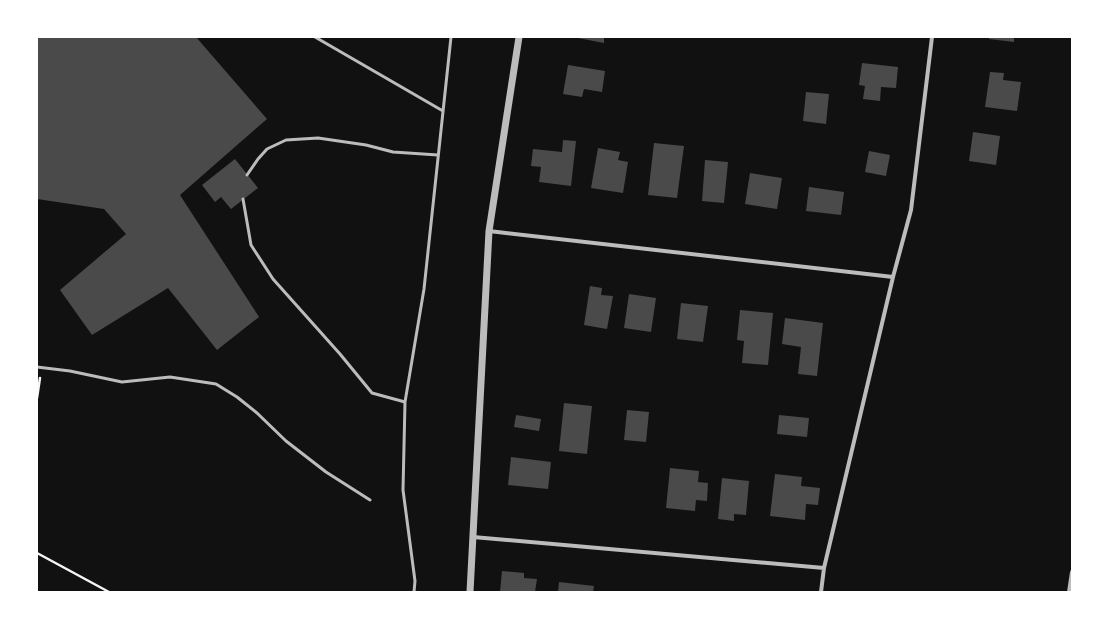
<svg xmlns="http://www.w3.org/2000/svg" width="1109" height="629" font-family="Mulish,sans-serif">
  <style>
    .building { fill: #4a4a4a }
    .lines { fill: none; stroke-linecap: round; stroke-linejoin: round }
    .path { stroke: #f5f5f5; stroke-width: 2.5 }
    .service { stroke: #bcbcbc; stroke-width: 3 }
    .minor { stroke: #bcbcbc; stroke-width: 4 }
    .tertiary { stroke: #bcbcbc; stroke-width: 7 }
  </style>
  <rect width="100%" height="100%" fill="#111"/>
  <!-- building -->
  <path class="building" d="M37 37H196L267 119 180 195 259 317 217 350 168 288 92 335 60 290 126 234 104 209 37 199Z
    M573 37H604V43Z
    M989 37H1014V42L989 39Z
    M862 63 898 67 896 88 881 87 880 101 863 99 865 86 859 85Z
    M568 65 605 71 602 92 584 89 582 97 563 94Z
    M990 72 1004 73 1003 80 1021 82 1017 111 985 107Z
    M806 92 829 94 826 124 803 121Z
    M973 132 1000 136 996 165 969 161Z
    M563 140 576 141 571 186 539 182 541 167 531 166 533 149 562 152Z
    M654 143 684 146 677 198 648 195Z
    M598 148 620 152 618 160 628 162 623 193 591 188Z
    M869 151 890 155 886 176 865 172Z
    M235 159 258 188 231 209 221 197 215 202 202 185Z
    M705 160 728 162 724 203 702 201Z
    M750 173 782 178 777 209 745 204Z
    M809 187 844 192 841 215 806 211Z
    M590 286 602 288 601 295 613 296 607 329 584 325Z
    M629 294 656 298 651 332 624 328Z
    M681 303 708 306 703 342 677 339Z
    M740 310 773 313 768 365 742 363 744 341 737 340Z
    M785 318 823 323 817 376 798 374 801 347 782 344Z
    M564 403 592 406 587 454 559 451Z
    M627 410 649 412 646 442 624 440Z
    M516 415 541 419 539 431 514 427Z
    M779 415 809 418 807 437 777 434Z
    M511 457 551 462 548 489 508 485Z
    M670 468 699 471 698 482 708 483 707 501 696 500 695 511 666 508Z
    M775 474 802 477 801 486 820 488 818 505 806 504 805 520 770 516Z
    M722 478 749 481 746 515 734 514V521L718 519Z
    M502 571 524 573V578L537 579 535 592H500Z
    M559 582 594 586 593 592H558Z"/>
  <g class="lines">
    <!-- path -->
    <path class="path" d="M37 398 40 378
      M37 553 109 592"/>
    <!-- service -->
    <path class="service" d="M315 37 443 111
      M247 175 258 159 267 149 286 140 318 138 366 145 393 152 438 155
      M243 199 251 245 273 279 340 354 372 393 405 402
      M37 367 70 371 122 382 170 377 216 384 237 397 257 413 286 441 326 472 370 500
      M414 592 415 581 403 490 405 402 424 289 451 37"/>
    <!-- minor -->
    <path class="minor" d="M489 231 893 277
      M473 537 824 568
      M821 592 824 568 893 277 911 210 932 37
      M1069 592 1072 572"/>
    <!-- tertiary -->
    <path class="tertiary" d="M470 592 489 231 519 37"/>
  </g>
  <!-- border -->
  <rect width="1109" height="629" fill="none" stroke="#ffffff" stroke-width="76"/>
</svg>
